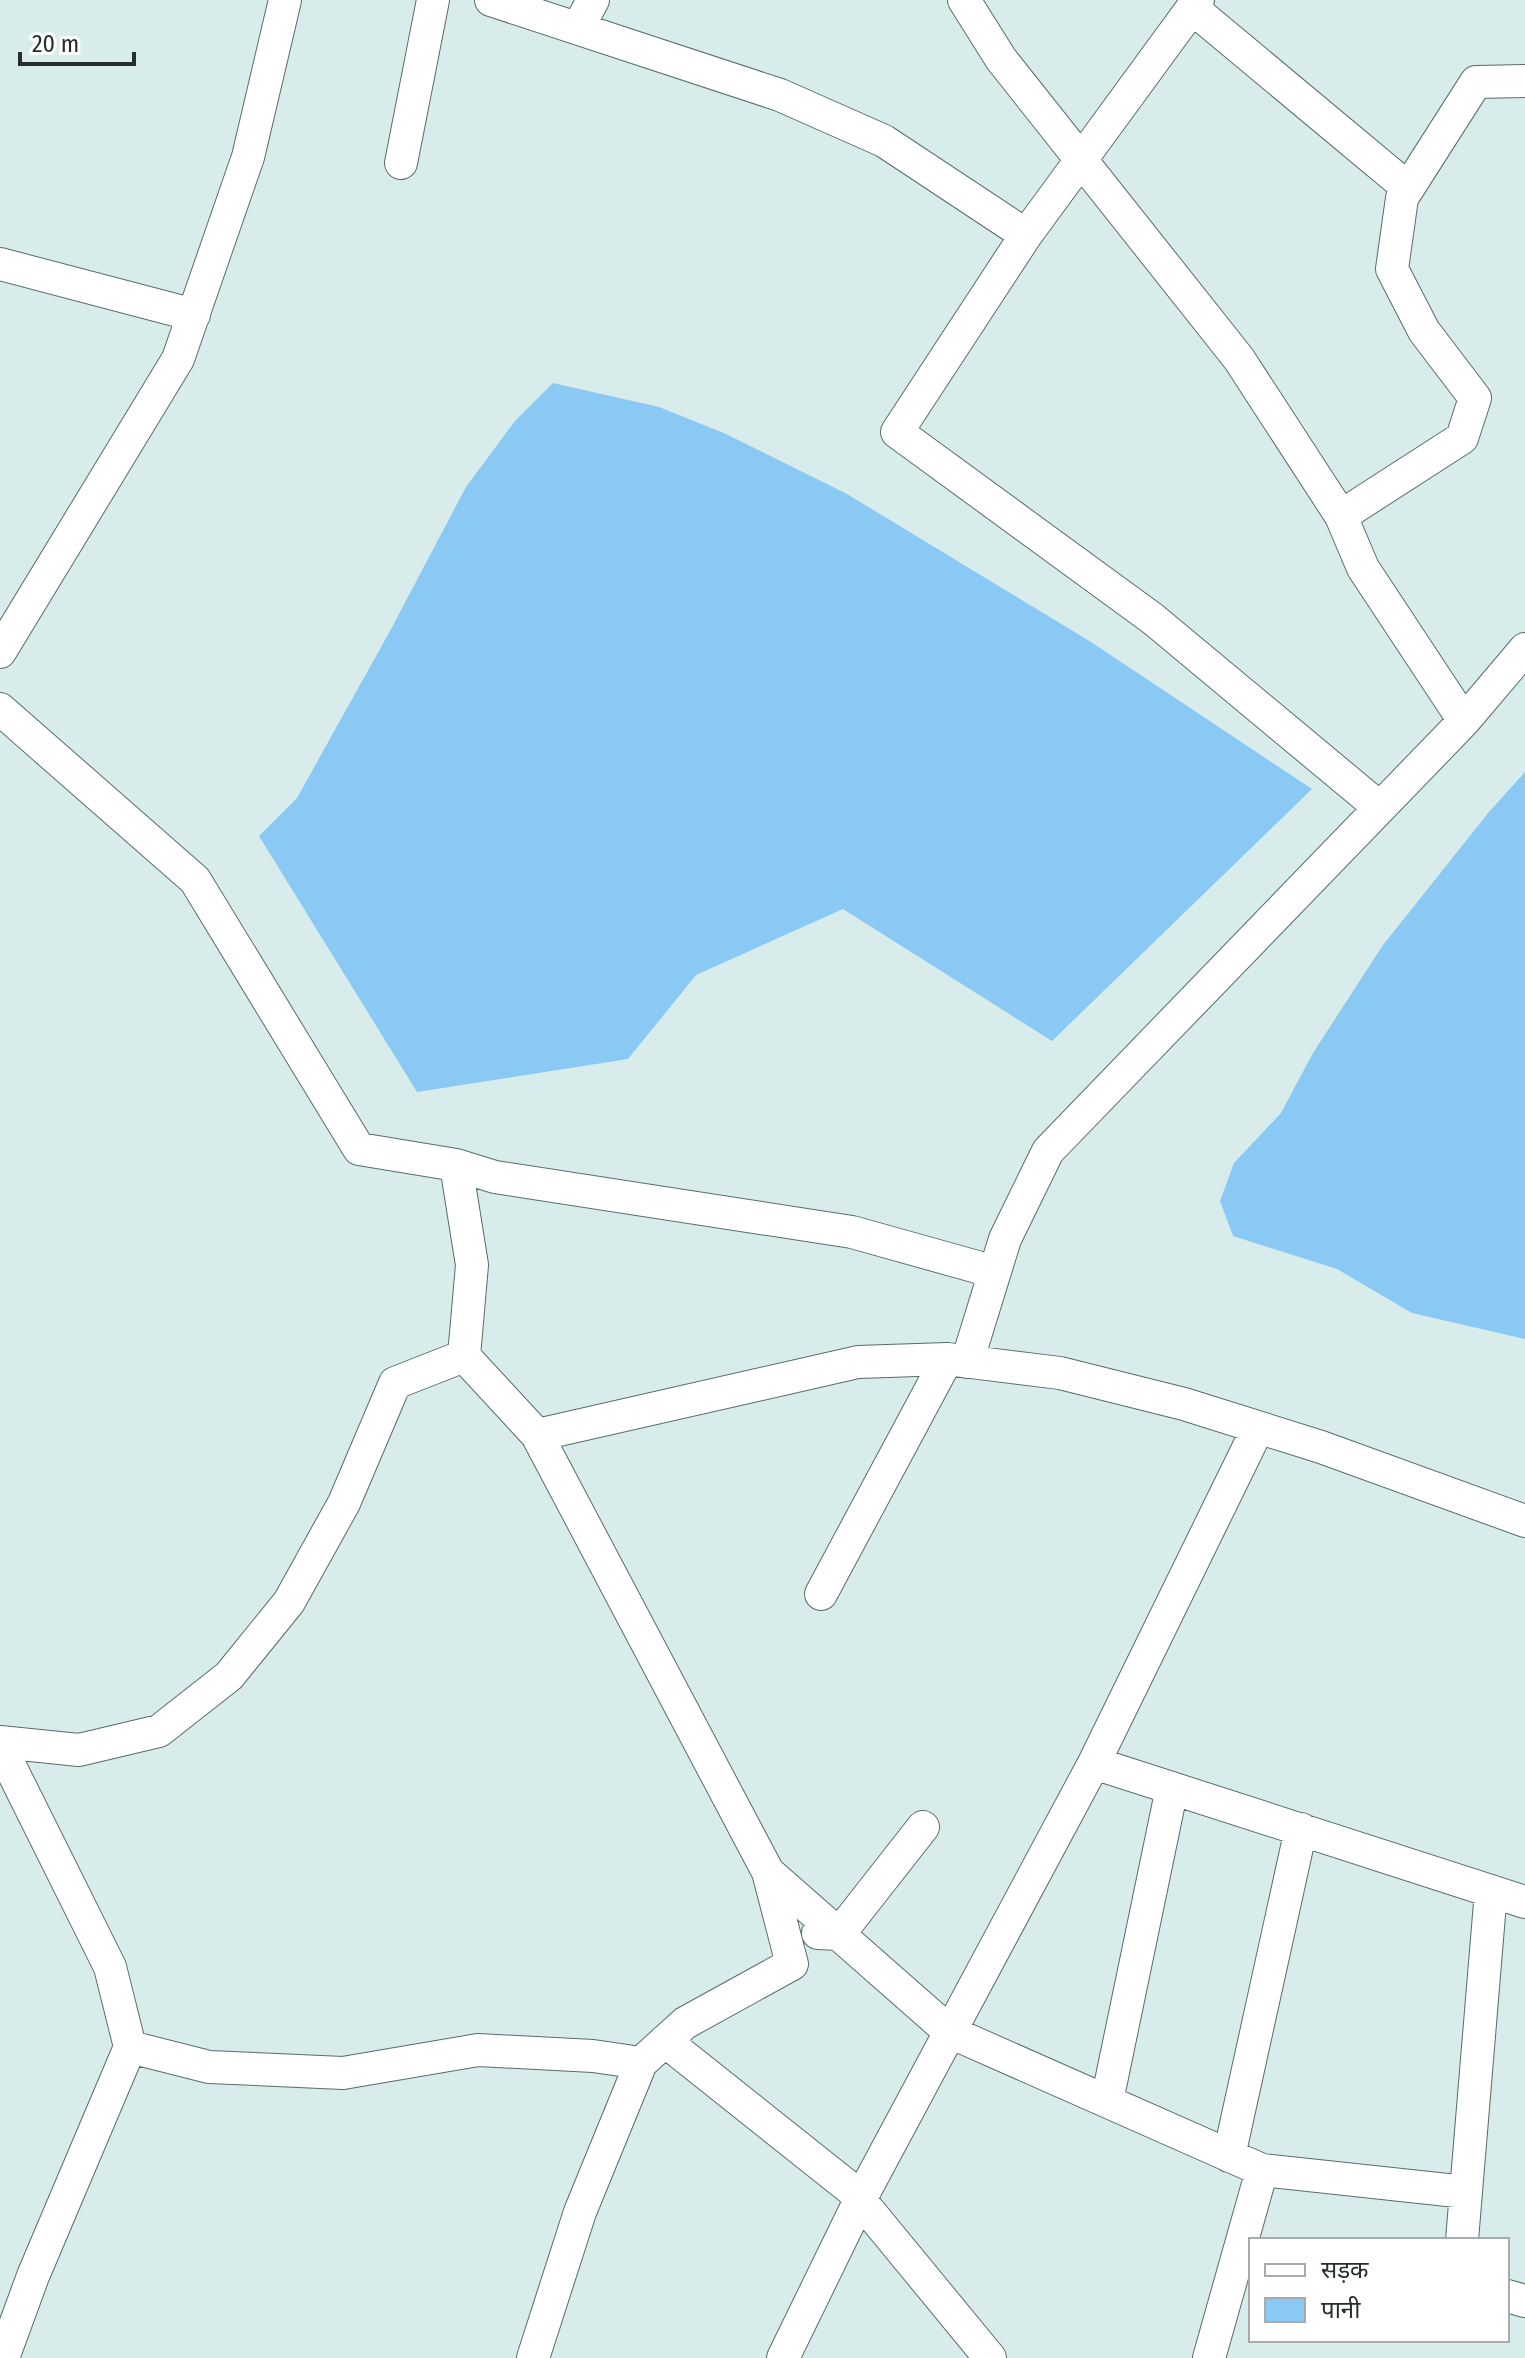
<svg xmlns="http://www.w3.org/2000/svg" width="1525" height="2358" font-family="'Fira Sans Condensed','Noto Sans Devanagari',sans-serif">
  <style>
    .water { fill: #89c9f4 }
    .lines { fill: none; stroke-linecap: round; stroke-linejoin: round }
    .minor-casing { stroke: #5a6b6b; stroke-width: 34 }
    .minor { stroke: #fff; stroke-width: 32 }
  </style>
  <rect width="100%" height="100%" fill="#d8ecec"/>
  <!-- water -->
  <path class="water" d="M553 383 659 407 726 434 847 494 1091 642 1312 789 1052 1041 843 909 696 975 628 1059 417 1092 259 836 297 798 390 631 466 487 515 421Z
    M1525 772V1339L1412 1313 1337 1269 1233 1236 1220 1201 1234 1163 1281 1113 1313 1053 1383 945 1489 812Z"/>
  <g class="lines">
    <!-- minor casing -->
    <g class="minor-casing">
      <path id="minor" d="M491 0 780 95 884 141 1026 235
        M964 0 1001 59 1239 359 1341 516
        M1198 0 1026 235 897 432 1153 619 1380 808
        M1192 8 1408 188
        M578 28 593 0
        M401 163 433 0
        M0 264 194 315
        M0 652 178 359 248 157 285 0
        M0 709 195 880 359 1149 456 1165 472 1265 464 1356 537 1435
        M1464 721 1363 568 1341 516 1462 438 1475 398 1424 331 1392 269 1402 198 1476 82 1525 81
        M456 1165 495 1177 852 1232 995 1272
        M967 1362 1005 1239 1048 1151 1464 721 1525 649
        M821 1594 947 1359
        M0 1742 79 1750 159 1731 229 1676 289 1602 344 1503 395 1383 464 1356
        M0 1746 110 1967 130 2047
        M1094 1763 1258 1428
        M768 1872 950 2032 1262 2170 1209 2358
        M818 1933 839 1934 923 1827
        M665 2041 851 2189 990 2358
        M1107 2101 1172 1788
        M1229 2156 1301 1829
        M1262 2170 1466 2192
        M1462 2240 1491 1891
        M1507 2296 1525 2301
        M3 2358 33 2276 130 2047 209 2067 343 2073 478 2050 593 2056 641 2063
        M533 2358 580 2212 641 2063 685 2023 792 1964 768 1872 537 1435 858 1362 947 1359 1060 1373 1184 1404 1321 1447 1525 1521
        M783 2358 860 2200 1094 1763 1525 1902"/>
    </g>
    <!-- minor -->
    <use href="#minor" class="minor"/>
  </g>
  <!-- legend -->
  <rect x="1249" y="2238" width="260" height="104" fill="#ffffff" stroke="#a8abab" stroke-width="2"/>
  <rect x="1265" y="2264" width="40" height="12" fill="#ffffff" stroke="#a8abab" stroke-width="2"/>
  <text x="1321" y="2278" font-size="24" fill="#262d2d">सड़क</text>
  <rect x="1265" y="2298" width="40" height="24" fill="#89c9f4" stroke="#a8abab" stroke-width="2"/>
  <text x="1321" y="2318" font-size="24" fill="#262d2d">पानी</text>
  <!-- scale -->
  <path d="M20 52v12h114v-12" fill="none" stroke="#262d2d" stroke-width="4"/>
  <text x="32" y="52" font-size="24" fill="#262d2d" stroke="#ffffff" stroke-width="6" paint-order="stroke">20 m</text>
</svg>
